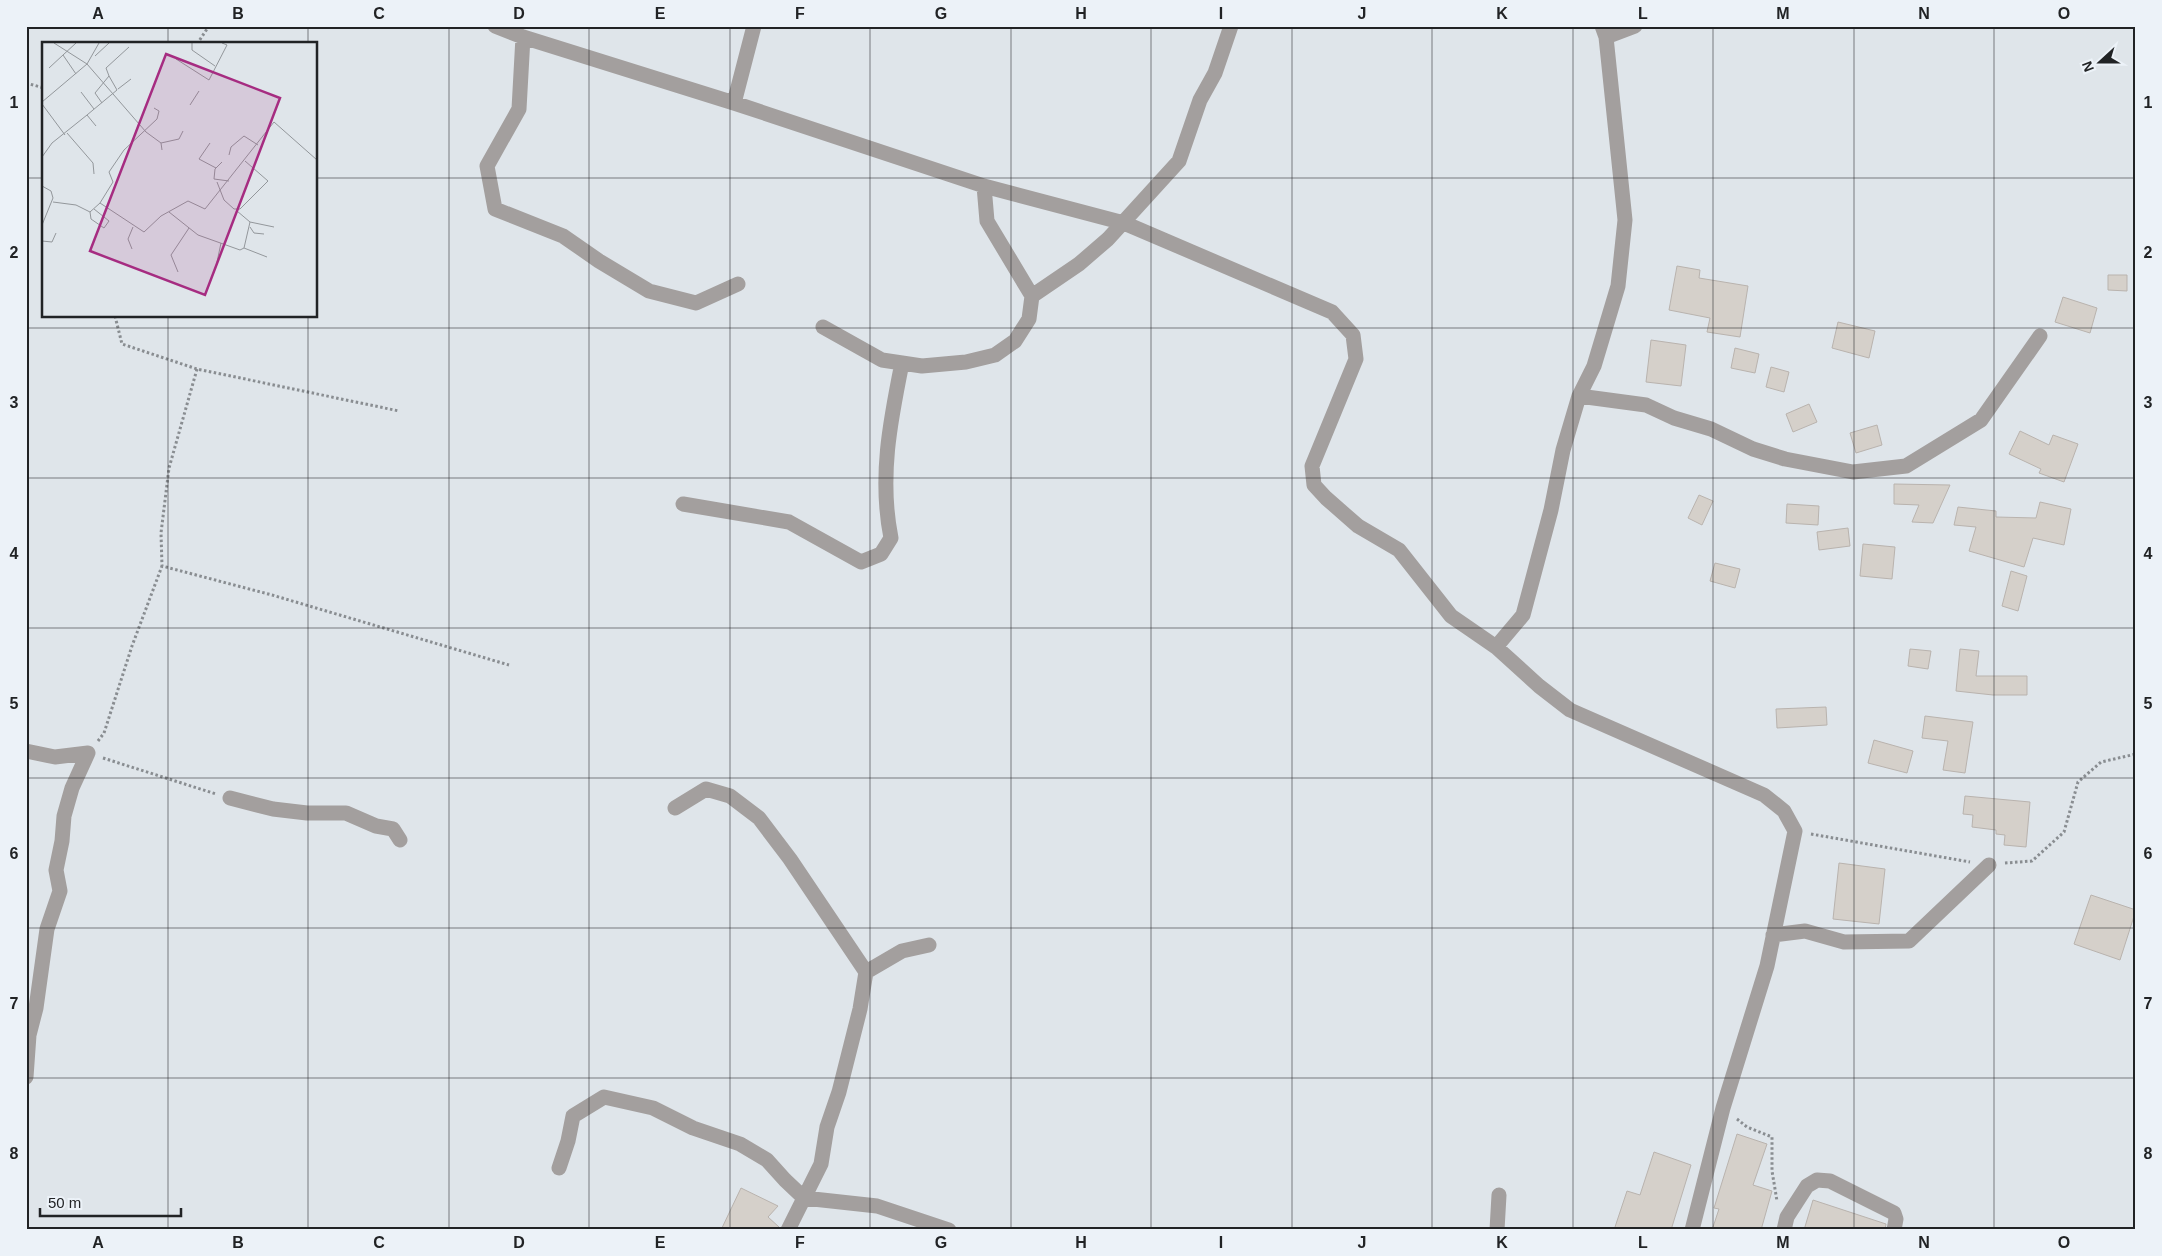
<svg xmlns="http://www.w3.org/2000/svg" width="2162" height="1256" font-family="Helvetica,sans-serif">
  <style>
    .building { fill: #d5d0ca; stroke: #b9b3ae }
    .lines { fill: none; stroke-linecap: round; stroke-linejoin: round }
    .path { stroke: #898d91; stroke-width: 3; stroke-dasharray: 2.5 2.5; stroke-linecap: butt }
    .street { stroke: #a39f9e; stroke-width: 15 }
    .grid { fill: none; stroke: #212325; stroke-width: 1; stroke-opacity: 0.55 }
    .inset-road { fill: none; stroke: #93979b; stroke-width: 1 }
    .view { fill: #a62c81; fill-opacity: 0.15; stroke: #a62c81; stroke-width: 2.5 }
    .inset-edge { fill: none; stroke: #212325; stroke-width: 2.5 }
    .neatline { fill: none; stroke: #212325; stroke-width: 2 }
    .grid-label { font-size: 16px; text-anchor: middle; font-weight: bold; fill: #212325 }
  </style>
  <rect width="100%" height="100%" fill="#dfe5ea"/>
  <!-- building -->
  <path class="building" d="M1677 266 1700 270 1699 278 1748 286 1740 337 1707 332 1710 318 1669 310Z
    M2108 275H2127V291L2108 290Z
    M2063 297 2097 308 2090 333 2055 322Z
    M1838 322 1875 331 1869 358 1832 348Z
    M1651 340 1686 345 1681 386 1646 382Z
    M1735 348 1759 354 1755 373 1731 368Z
    M1771 367 1789 372 1784 392 1766 387Z
    M1809 404 1817 422 1793 432 1786 414Z
    M1877 425 1882 445 1856 453 1850 433Z
    M2020 431 2049 445 2053 435 2078 444 2064 482 2039 473 2041 469 2009 454Z
    M1894 484 1950 485 1933 523 1912 522 1919 505 1894 504Z
    M1699 495 1713 501 1702 525 1688 518Z
    M2040 502 2071 509 2064 545 2033 538 2024 567 1969 551 1976 527 1954 525 1958 507 1996 511V517L2036 518Z
    M1787 504 1819 506 1818 525 1786 523Z
    M1848 528 1850 546 1819 550 1817 532Z
    M1863 544 1895 547 1892 579 1860 576Z
    M1715 563 1740 569 1735 588 1710 581Z
    M2011 571 2027 576 2018 611 2002 606Z
    M1910 649 1931 651 1928 669 1908 666Z
    M1960 649 1979 651 1976 676H2027V695H1993L1956 691Z
    M1826 707 1827 725 1777 728 1776 709Z
    M1925 716 1973 722 1965 773 1943 770 1948 741 1922 738Z
    M1874 740 1913 751 1907 773 1868 763Z
    M1965 796 2030 802 2026 847 2004 845 2005 835 1996 834V830L1972 827 1973 815 1963 814Z
    M1839 863 1885 869 1879 924 1833 919Z
    M2091 895 2136 910 2120 960 2074 944Z
    M1737 1134 1767 1144 1753 1185 1772 1191 1761 1230H1712L1719 1209 1714 1208Z
    M1654 1152 1691 1165 1671 1230H1614L1627 1191 1640 1195Z
    M741 1188 778 1206 768 1217 779 1227V1230H721Z
    M1813 1200 1886 1224 1885 1230H1804Z"/>
  <g class="lines">
    <!-- path -->
    <path class="path" d="M197 44 209 26
      M26 83 44 88
      M115 316 122 344 197 369 399 411
      M197 369 169 468 161 533 162 566 272 595 509 665
      M98 741 104 733 132 646 162 566
      M103 758 216 794
      M1811 834 1970 862
      M2005 863 2032 861 2064 832 2078 782 2101 762 2136 754
      M1737 1119 1747 1127 1772 1137V1171L1777 1201"/>
    <!-- street -->
    <path class="street" d="M495 26 523 37 734 103 984 186 1124 223 1332 312 1353 335 1356 359 1312 466 1314 485 1326 498 1358 526 1399 550 1451 616 1496 647 1539 686 1570 710 1764 795 1784 811 1795 831 1767 966 1723 1108 1692 1230
      M523 37 519 109 487 166 495 209 563 236 599 261 649 291 696 303 738 284
      M1606 37 1635 26
      M734 103 754 26
      M1032 296 1079 264 1108 239 1179 161 1200 100 1215 73 1231 26
      M823 327 882 360 922 366 966 362 995 355 1015 341 1029 319 1032 296 987 221 984 186
      M1579 396 1646 405 1674 418 1711 429 1753 449 1785 459 1853 472 1906 466 1981 420 2040 336
      M683 504 789 522 861 562 881 554 891 538C879 478 890 422 902 363
      M1496 647 1523 615 1551 510 1563 450 1579 396 1594 366 1618 286 1625 220 1606 37 1602 26
      M26 751 55 757 88 753
      M230 798 273 809 307 813H346L376 826 393 829 400 840
      M675 808 706 789 730 796 759 818 790 859 866 972
      M1773 935 1805 931 1844 942 1909 941 1989 865
      M26 1077 29 1035 36 1008 47 929 60 891 56 870 62 841 64 816 72 788 88 753
      M559 1168 568 1141 573 1116 604 1097 653 1108 693 1128 740 1144 767 1160 785 1180 804 1198 877 1206 949 1230
      M788 1230 821 1164 827 1127 839 1092 860 1009 866 972 902 951 929 945
      M1497 1230 1499 1195
      M1784 1230 1787 1217 1807 1186 1817 1180 1830 1181 1894 1213 1896 1219 1894 1230"/>
  </g>
  <!-- grid -->
  <path class="grid" d="M168 26V44M308 26V44M449 26V1230M589 26V1230M730 26V1230M870 26V1230M1011 26V1230M1151 26V1230M1292 26V1230M1432 26V1230M1573 26V1230M1713 26V1230M1854 26V1230M1994 26V1230M26 178H44M316 178H2136M168 316V1230M308 316V1230M26 328H2136M26 478H2136M26 628H2136M26 778H2136M26 928H2136M26 1078H2136"/>
  <!-- overview -->
  <g transform="translate(42 42)">
    <rect width="275" height="275" fill="#dfe5ea"/>
    <path class="inset-road" d="M12 1 45 22 104 90 119 101 120 108M34 1 21 13 34 32M150 1V8L173 24M53 14 67 1M134 17 167 38 185 3 180 1M7 26 21 13M76 47 89 37M39 50 52 67M0 60 45 22 57 1M60 61 53 51 67 34 64 26 87 5M0 62 23 93M148 63 157 49M54 84 45 73 75 48 67 34M25 91 51 121 52 132M119 101 137 97 141 89M168 101 157 117 174 126M187 113 189 105 202 94 216 103M0 115 10 101 45 73M180 120 173 127 172 137 187 139M175 140 182 158 192 167H198L226 139 203 119M0 144 9 149 11 156 0 183M11 160 34 163 48 170 58 161 102 190 119 174 146 159 163 167 232 80 275 118M58 161 71 140 67 130 82 108 115 77 117 69 112 66M195 169 208 180 232 185M48 170 49 177 62 186 67 179 52 167M127 170 156 193 198 208 202 206 208 180M208 185 212 191 222 192M0 199 10 200 14 191M202 206 225 215M90 207 86 197 91 185M175 220 179 201M136 230 129 213 147 186"/>
    <path class="view" d="M124 12 238 56 163 253 48 209Z"/>
    <rect width="275" height="275" class="inset-edge"/>
  </g>
  <!-- border -->
  <rect width="2162" height="1256" fill="none" stroke="#ecf2f8" stroke-width="55"/>
  <!-- north arrow -->
  <g transform="translate(2100 62) rotate(249)" stroke="#ecf2f8" stroke-width="4" paint-order="stroke">
  <path d="M0-4L9 19L0 12L-9 19Z" fill="#212325"/>
  <text y="-8" font-size="14" font-weight="bold" text-anchor="middle" fill="#212325">N</text>
  </g>
  <!-- scale -->
  <path d="M40 1208v8h141v-8" fill="none" stroke="#212325" stroke-width="2.5"/>
  <text x="48" y="1208" font-size="15" fill="#212325" stroke="#ecf2f8" stroke-width="4" paint-order="stroke">50 m</text>
  <rect x="28" y="28" width="2106" height="1200" class="neatline"/>
  <g class="grid-label">
    <text x="98" y="19">A</text>
    <text x="238" y="19">B</text>
    <text x="379" y="19">C</text>
    <text x="519" y="19">D</text>
    <text x="660" y="19">E</text>
    <text x="800" y="19">F</text>
    <text x="941" y="19">G</text>
    <text x="1081" y="19">H</text>
    <text x="1221" y="19">I</text>
    <text x="1362" y="19">J</text>
    <text x="1502" y="19">K</text>
    <text x="1643" y="19">L</text>
    <text x="1783" y="19">M</text>
    <text x="1924" y="19">N</text>
    <text x="2064" y="19">O</text>
    <text x="14" y="108">1</text>
    <text x="2148" y="108">1</text>
    <text x="14" y="258">2</text>
    <text x="2148" y="258">2</text>
    <text x="14" y="408">3</text>
    <text x="2148" y="408">3</text>
    <text x="14" y="559">4</text>
    <text x="2148" y="559">4</text>
    <text x="14" y="709">5</text>
    <text x="2148" y="709">5</text>
    <text x="14" y="859">6</text>
    <text x="2148" y="859">6</text>
    <text x="14" y="1009">7</text>
    <text x="2148" y="1009">7</text>
    <text x="14" y="1159">8</text>
    <text x="2148" y="1159">8</text>
    <text x="98" y="1248">A</text>
    <text x="238" y="1248">B</text>
    <text x="379" y="1248">C</text>
    <text x="519" y="1248">D</text>
    <text x="660" y="1248">E</text>
    <text x="800" y="1248">F</text>
    <text x="941" y="1248">G</text>
    <text x="1081" y="1248">H</text>
    <text x="1221" y="1248">I</text>
    <text x="1362" y="1248">J</text>
    <text x="1502" y="1248">K</text>
    <text x="1643" y="1248">L</text>
    <text x="1783" y="1248">M</text>
    <text x="1924" y="1248">N</text>
    <text x="2064" y="1248">O</text>
  </g>
</svg>
